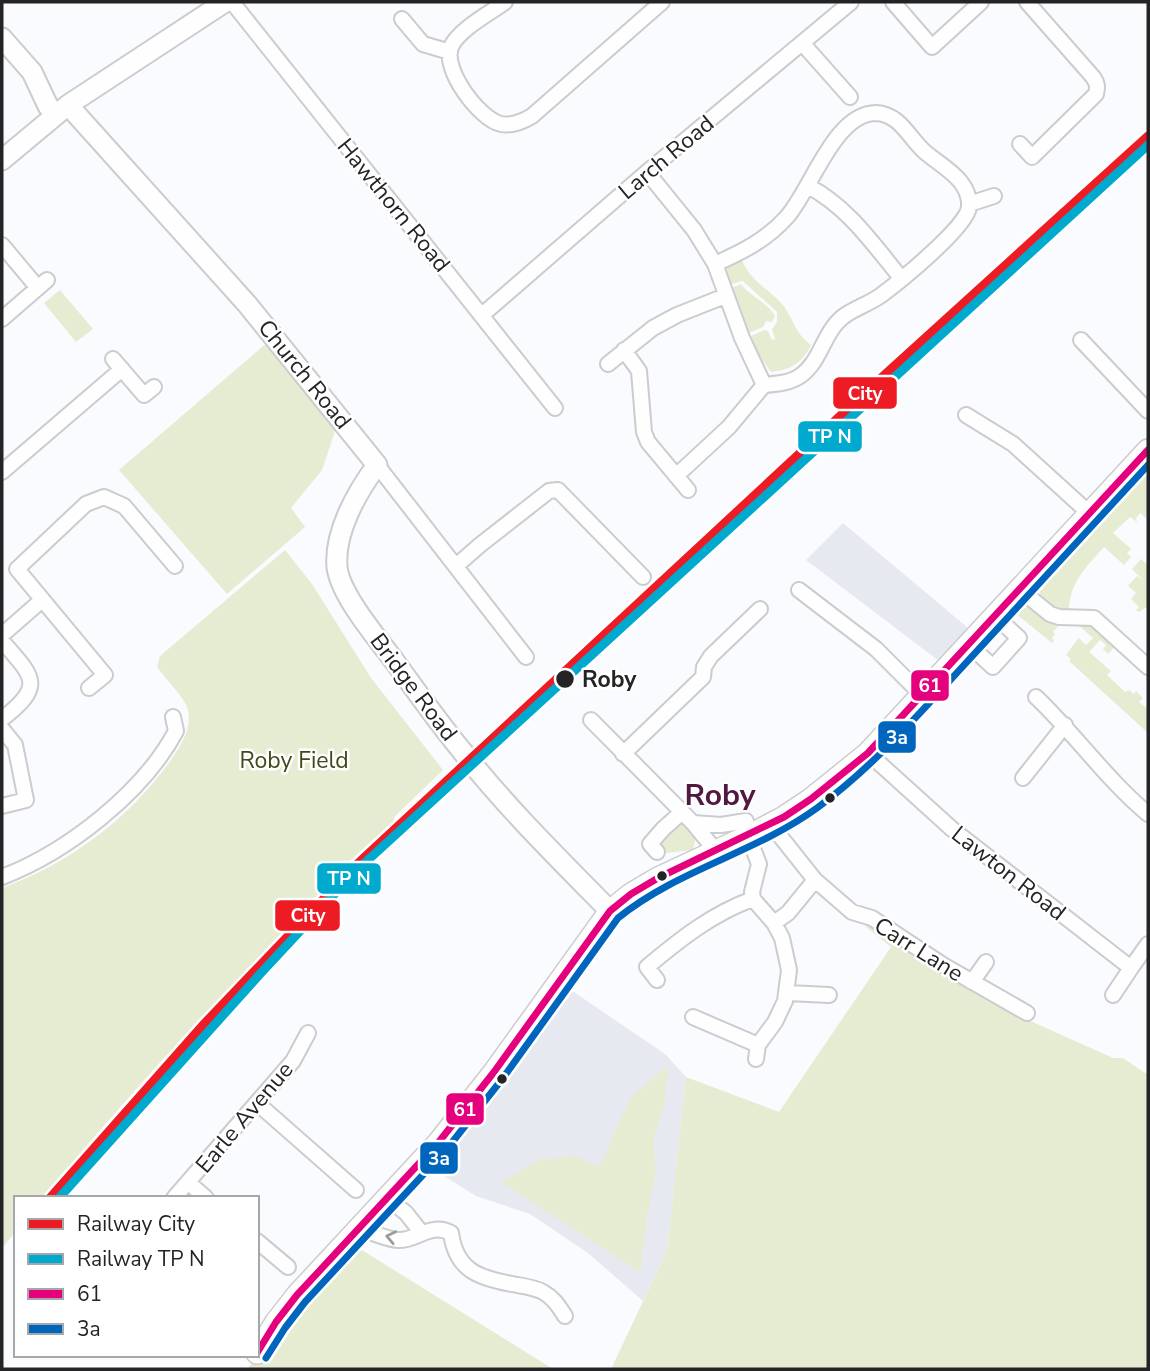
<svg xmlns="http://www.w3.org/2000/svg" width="1150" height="1371" font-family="'Nunito Sans',sans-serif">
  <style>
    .built { fill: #e7e9f0 }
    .green { fill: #e5ecd1 }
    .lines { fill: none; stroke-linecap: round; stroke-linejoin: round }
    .street-casing { stroke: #cbccce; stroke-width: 18 }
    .secondary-casing { stroke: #cbccce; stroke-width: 23 }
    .primary-casing { stroke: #cbccce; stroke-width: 24 }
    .street { stroke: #fefeff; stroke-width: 14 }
    .secondary { stroke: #fefeff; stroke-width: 19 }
    .primary { stroke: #fefeff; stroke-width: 21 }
    .bus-1-casing { stroke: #fff; stroke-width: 12 }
    .bus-2-casing { stroke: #fff; stroke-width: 12 }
    .bus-1 { stroke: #e5007d; stroke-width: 7 }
    .bus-2 { stroke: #0065bd; stroke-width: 7 }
    .rail-1-casing { stroke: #fff; stroke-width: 14 }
    .rail-2-casing { stroke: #fff; stroke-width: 14 }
    .rail-1 { stroke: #ed1c24; stroke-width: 9 }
    .rail-2 { stroke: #00a9ce; stroke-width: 9 }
    .oneway { stroke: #9c9c9e }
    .stop-dot { fill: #242427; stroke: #fff; stroke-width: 2.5 }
    .labels { text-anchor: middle; stroke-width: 5; stroke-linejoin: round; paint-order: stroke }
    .street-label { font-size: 23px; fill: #242427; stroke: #fff }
    .stop-label { font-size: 23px; font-weight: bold; fill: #242427; stroke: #fff; text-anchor: start }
    .park-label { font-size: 23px; fill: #414919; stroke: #fff }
    .district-label { font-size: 30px; font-weight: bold; fill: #511942; stroke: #fff }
    .line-badge { stroke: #fff; stroke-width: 2.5 }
    .badge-label { font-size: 19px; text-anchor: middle; font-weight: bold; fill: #fff }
  </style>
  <rect width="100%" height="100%" fill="#f9fbfe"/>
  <!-- built -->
  <path class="built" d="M843 523 968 628 939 661 806 560Z
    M565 986 665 1054 686 1077 667 1251 643 1301 588 1253 530 1214 476 1196 428 1166Z"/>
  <!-- green -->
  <path class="green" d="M741 258C751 283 765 285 782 304 793 317 795 334 811 345 802 363 791 370 771 372L759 355 751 336 764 330 768 331 772 340 775 339 772 329 777 322V312L743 281 731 284 726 269 727 264Z
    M741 284C751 297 768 303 775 316L772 322 766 321 763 327 749 333 732 288Z
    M60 290 93 329 76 342 44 303Z
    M268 342 335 431 322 470 291 508 305 527 227 594 119 470Z
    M1148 460V520L1140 513 1136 518 1137 522 1130 517 1113 533 1131 549 1127 553 1131 557 1124 565 1104 547C1086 567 1069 583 1069 611L1057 610 1040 596 1039 584 1102 516 1119 501V494Z
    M285 550 312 584 371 678 443 770 394 817 395 822C271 941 152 1065 43 1198H16V1231L2 1248V888C69 864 130 818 171 760 181 745 192 729 188 710 186 699 164 677 157 667L160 656Z
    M1141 559 1148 565V606L1139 612 1136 610 1139 607 1131 599 1136 593 1128 586 1137 576 1144 581 1132 569Z
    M1020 606C1036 608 1044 621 1060 624L1053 632 1055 634 1052 638 1054 640 1052 643 1014 612Z
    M1076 623 1090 624 1115 646 1108 654 1103 649 1106 645 1100 640 1089 652 1111 671 1107 675 1125 692 1129 690 1134 694 1136 691 1143 698 1139 702 1145 707 1148 705V733L1069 661 1071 659 1066 655 1077 640 1079 638 1086 645 1093 638Z
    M683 824C693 832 699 839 692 850L667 853 665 850 662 852 659 845 662 837Z
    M869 922 1026 1019 1113 1058H1123L1148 1075V1369H611L667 1251 686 1077 779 1112 891 947 865 926Z
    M669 1065 663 1109 653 1138 656 1173 647 1216 640 1272 501 1182 539 1160 575 1156 599 1167 631 1097Z
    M357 1247 553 1369H248L256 1355 313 1277Z"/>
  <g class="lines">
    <!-- street casing -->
    <g class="street-casing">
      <path id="street" d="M232 2 555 408
        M505 2C490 13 458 30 451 47 442 69 479 119 501 124 512 126 522 122 532 116L662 2
        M893 2 932 47 981 2
        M402 19 423 44 450 52
        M803 44 850 97
        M1020 144 1032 157 1096 94C1098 86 1097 83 1093 77L1027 2
        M647 172 694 230 715 264 742 338 764 385
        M808 186C848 207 873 244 901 278
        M969 204 994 196
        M2 245 38 288
        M482 315 647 172 851 2
        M2 319 47 280
        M1081 340 1148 411
        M624 350 639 371 644 432 648 442 688 490
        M113 359 144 395 154 387
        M608 364 653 328 677 315 725 296
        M966 415 1013 444 1089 513
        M377 465 526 657
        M2 472 122 369
        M676 476 729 427 764 385C776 384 790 383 800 376 823 360 823 329 847 314 858 307 870 303 880 296 899 282 967 227 969 207 971 180 942 167 925 152 909 138 900 114 876 113 834 113 811 191 786 218 766 240 742 252 715 264
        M456 566 480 545 549 491 558 490 643 577
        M1019 589 1050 614 1059 617 1094 618 1148 667
        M799 590 876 649 922 695
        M2 635 42 600
        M2 641C33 677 46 685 2 719
        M969 645 993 667 1019 638 995 616
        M89 688 105 675 17 569 86 504 104 497 124 506 175 566
        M1036 697C1075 734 1107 780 1148 814
        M591 720 693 823 716 851
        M2 729 15 745 26 800 2 806
        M868 753 952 829 1131 968 1148 944
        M623 754 703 677 704 667 711 656 760 609
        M1023 778 1065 725
        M693 823 721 825 746 821
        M748 836 759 864 752 892 753 899 774 923 782 938 789 970 785 1001 775 1022 758 1045 756 1059
        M780 836 815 880 852 912 872 918 943 965 1027 1013
        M657 852 650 844 663 829 682 812
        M2 877C67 852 143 793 176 731L173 717
        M774 923 788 913 815 880
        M657 980 647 967C679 940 713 913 753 899
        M972 982 986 962
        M788 993 829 995
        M1113 995 1131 968
        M693 1017 758 1045
        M257 1103 356 1190
        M189 1183 206 1198
        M174 1198 293 1061 308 1033
        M387 1198 406 1213 421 1232
        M360 1229C372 1232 386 1239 398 1240 417 1241 430 1222 451 1233 456 1270 478 1278 512 1284 522 1286 534 1287 543 1292 554 1298 559 1307 565 1316
        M257 1241 288 1267"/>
    </g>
    <!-- secondary casing -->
    <g class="secondary-casing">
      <path id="secondary" d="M2 38 32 72 48 106 56 114
        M68 105 247 304 377 465C357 492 334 532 337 567 340 595 378 639 395 662 417 692 438 722 462 751 507 808 559 859 610 911
        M2 160 68 105 225 2"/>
    </g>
    <!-- primary casing -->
    <g class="primary-casing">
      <path id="primary" d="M257 1353 276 1322 297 1295 438 1143 494 1072 610 911 631 894 658 878 748 836 784 817 811 799 868 753 1148 450"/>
    </g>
    <!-- street -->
    <use href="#street" class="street"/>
    <!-- secondary -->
    <use href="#secondary" class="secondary"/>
    <!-- primary -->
    <use href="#primary" class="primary"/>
    <!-- bus-1 casing -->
    <g class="bus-1-casing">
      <path id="bus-1" d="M257 1353 276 1322 297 1295 438 1143 494 1072 610 911 631 894 658 878 784 817 811 799 868 753 1148 450"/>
    </g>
    <!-- bus-2 casing -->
    <g class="bus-2-casing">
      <path id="bus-2" d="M266 1358 285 1328 305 1302 446 1150 503 1078 618 918C677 870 755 853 817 808 873 767 918 715 965 664 1026 598 1087 531 1148 465"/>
    </g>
    <!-- bus-1 -->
    <use href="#bus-1" class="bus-1"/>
    <!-- bus-2 -->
    <use href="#bus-2" class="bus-2"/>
    <!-- rail-1 casing -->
    <g class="rail-1-casing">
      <path id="rail-1" d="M50 1198 204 1024 354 867 880 379 1148 136"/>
    </g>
    <!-- rail-2 casing -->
    <g class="rail-2-casing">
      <path id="rail-2" d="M59 1198 260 974 356 871 1148 145"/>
    </g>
    <!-- rail-1 -->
    <use href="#rail-1" class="rail-1"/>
    <!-- rail-2 -->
    <use href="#rail-2" class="rail-2"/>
  </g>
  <!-- one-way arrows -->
  <defs><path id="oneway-chevron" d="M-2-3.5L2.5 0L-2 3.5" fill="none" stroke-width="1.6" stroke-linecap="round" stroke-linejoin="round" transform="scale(1.75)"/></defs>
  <use class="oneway" href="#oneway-chevron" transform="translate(391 1237) rotate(-168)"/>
  <!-- markers -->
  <g class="stop-dot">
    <circle cx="565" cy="679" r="10"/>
    <circle cx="830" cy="798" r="6"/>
    <circle cx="662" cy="876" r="6"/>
    <circle cx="502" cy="1079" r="6"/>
  </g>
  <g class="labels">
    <!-- street labels -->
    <g class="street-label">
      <text transform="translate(666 157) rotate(-40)" y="8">Larch Road</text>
      <text transform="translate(394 205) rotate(51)" y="8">Hawthorn Road</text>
      <text transform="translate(305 374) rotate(51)" y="8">Church Road</text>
      <text transform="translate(414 687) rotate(53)" y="8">Bridge Road</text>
      <text transform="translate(1009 873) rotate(38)" y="8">Lawton Road</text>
      <text transform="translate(919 949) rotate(32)" y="8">Carr Lane</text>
      <text transform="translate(244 1117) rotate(-50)" y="8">Earle Avenue</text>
    </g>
    <!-- stop labels -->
    <g class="stop-label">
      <text x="582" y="687">Roby</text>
    </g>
    <!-- park labels -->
    <g class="park-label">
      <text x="294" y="768">Roby Field</text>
    </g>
    <!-- district labels -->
    <g class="district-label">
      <text x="720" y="805">Roby</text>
    </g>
  </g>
  <g class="line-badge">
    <rect x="832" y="376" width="66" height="34" rx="7" fill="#ed1c24"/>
    <rect x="797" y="420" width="66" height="33" rx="7" fill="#00a9ce"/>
    <rect x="910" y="669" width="40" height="33" rx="7" fill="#e5007d"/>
    <rect x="877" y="720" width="40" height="34" rx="7" fill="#0065bd"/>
    <rect x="316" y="862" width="66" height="33" rx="7" fill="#00a9ce"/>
    <rect x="274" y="899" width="67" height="33" rx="7" fill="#ed1c24"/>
    <rect x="445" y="1092" width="40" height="34" rx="7" fill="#e5007d"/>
    <rect x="419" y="1141" width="40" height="34" rx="7" fill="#0065bd"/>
  </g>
  <g class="badge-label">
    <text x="865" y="400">City</text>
    <text x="830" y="443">TP N</text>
    <text x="930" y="692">61</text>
    <text x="897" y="744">3a</text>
    <text x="349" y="885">TP N</text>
    <text x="308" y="922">City</text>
    <text x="465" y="1116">61</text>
    <text x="439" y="1165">3a</text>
  </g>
  <!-- border -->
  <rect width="1150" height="1371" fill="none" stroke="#242427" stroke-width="7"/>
  <!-- legend -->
  <rect x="14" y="1196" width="245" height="161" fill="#ffffff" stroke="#a7a7a9" stroke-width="2"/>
  <rect x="28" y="1219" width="35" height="10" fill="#ed1c24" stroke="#a7a7a9" stroke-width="2"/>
  <text x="77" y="1231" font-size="21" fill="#242427">Railway City</text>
  <rect x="28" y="1254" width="35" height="10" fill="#00a9ce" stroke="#a7a7a9" stroke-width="2"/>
  <text x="77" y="1266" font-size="21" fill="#242427">Railway TP N</text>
  <rect x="28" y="1289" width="35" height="10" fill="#e5007d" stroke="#a7a7a9" stroke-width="2"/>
  <text x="77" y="1301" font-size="21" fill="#242427">61</text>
  <rect x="28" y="1324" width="35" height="10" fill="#0065bd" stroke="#a7a7a9" stroke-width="2"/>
  <text x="77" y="1336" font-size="21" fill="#242427">3a</text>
</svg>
